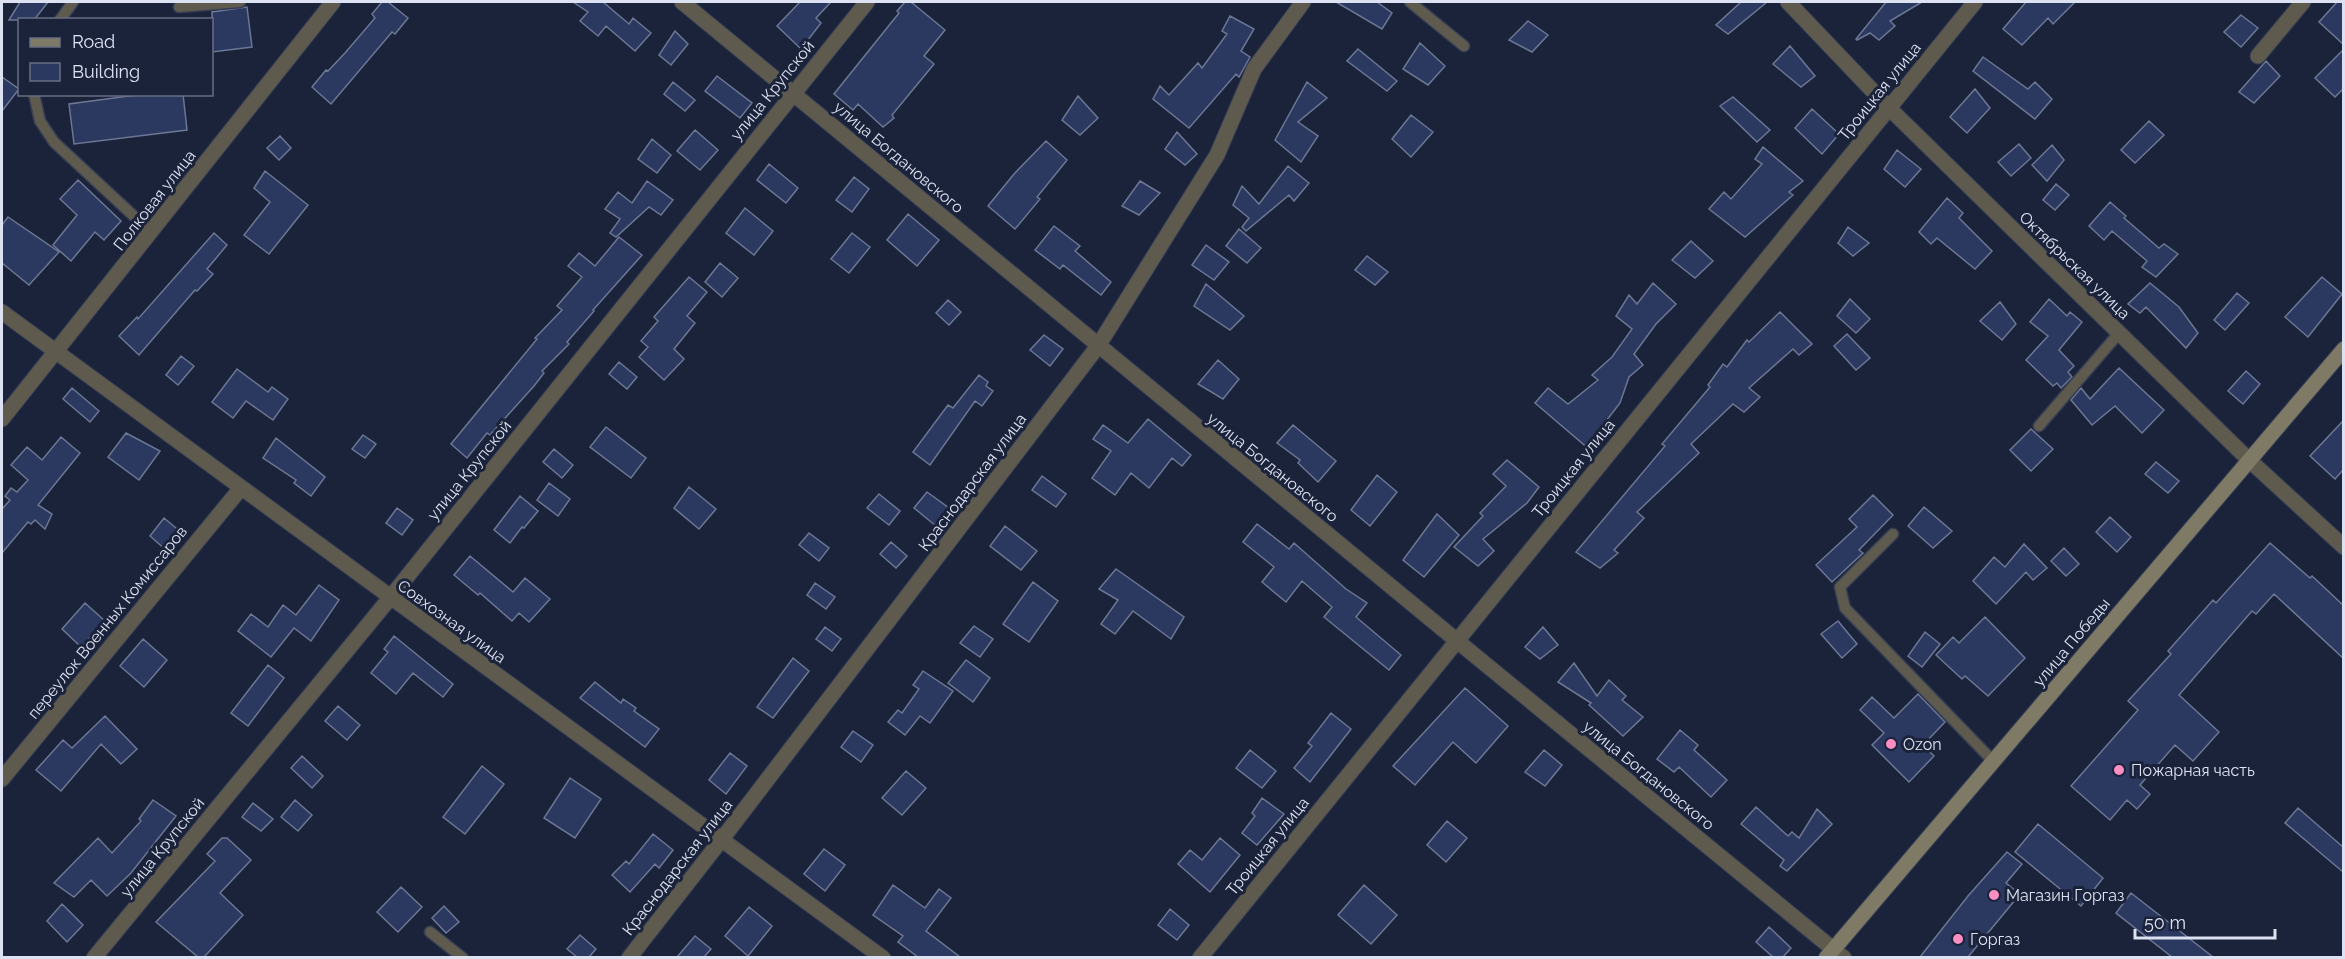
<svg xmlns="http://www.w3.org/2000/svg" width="2345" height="959" font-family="Raleway,sans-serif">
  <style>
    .building { fill: #2b3860; stroke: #6c7793; stroke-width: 1.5 }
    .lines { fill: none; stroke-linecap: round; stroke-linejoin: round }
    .lane-casing { stroke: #363e54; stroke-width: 13 }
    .street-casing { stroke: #363e54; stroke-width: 17 }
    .secondary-casing { stroke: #363e54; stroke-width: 17 }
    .lane { stroke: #5e5b4e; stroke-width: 10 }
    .street { stroke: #5e5b4e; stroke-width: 15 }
    .secondary { stroke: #7f7a65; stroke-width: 15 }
    .poi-dot { fill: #fb8fc3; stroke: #1b233a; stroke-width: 2 }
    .labels { text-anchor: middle; stroke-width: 6; stroke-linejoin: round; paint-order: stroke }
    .street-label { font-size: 16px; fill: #dce2f2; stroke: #1b233a }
    .poi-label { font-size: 16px; fill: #dce2f2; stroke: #1b233a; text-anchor: start }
  </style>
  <rect width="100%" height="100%" fill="#1b233a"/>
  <!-- building -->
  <path class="building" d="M20 2H48L34 20H9Z
    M382 2H388L408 18 395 34 392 32 331 104 312 87 326 70 328 71 345 53 375 18 372 14Z
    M573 2H603L629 24 633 18 651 33 635 51 606 26 598 36 580 21 588 12Z
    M800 2H831L816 18 821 23 801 49 777 26Z
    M905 2H911L945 30 924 56 934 64 892 115 894 118 883 127 858 104 853 110 834 94 899 13 897 11Z
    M1336 2H1377L1392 13 1382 29Z
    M1741 2H1767L1728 34 1716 25Z
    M1886 2H1922L1890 21 1895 26 1879 40 1870 33 1857 40 1856 39Z
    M2026 2H2075L2053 24 2048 18 2022 45 2003 29Z
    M2337 2H2343V44L2319 22Z
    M247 7 252 47 212 52V12Z
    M2241 15 2258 28 2241 47 2224 32Z
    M1230 16 1254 29 1241 51 1250 57 1239 77 1236 74 1189 128 1153 99 1160 86 1169 95 1198 63 1202 68 1227 34 1222 31Z
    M1528 21 1548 35 1532 52 1509 40Z
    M675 31 688 44 671 65 659 55Z
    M1420 43 1445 66 1428 85 1403 69Z
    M1790 46 1815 76 1801 87 1773 64Z
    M1358 49 1397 81 1387 91 1347 61Z
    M2343 50V89L2335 97 2315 78Z
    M1983 57 2028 89 2035 82 2052 99 2035 119 1973 71Z
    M2266 61 2280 76 2254 103 2239 92Z
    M717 76 752 103 740 118 705 91Z
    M2 77 19 89 2 111Z
    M673 82 695 100 685 111 664 94Z
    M1307 82 1327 98 1298 122 1318 136 1301 162 1275 140Z
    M1975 89 1990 108 1967 133 1950 117Z
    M144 94H183L187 130 74 144 69 104Z
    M1078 96 1098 118 1080 135 1062 120Z
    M1733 97 1770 130 1757 142 1720 106Z
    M1812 109 1839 134 1822 154 1795 128Z
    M1411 115 1433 132 1411 157 1392 139Z
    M2149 121 2164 135 2135 163 2121 150Z
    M695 130 718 150 700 170 677 151Z
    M1177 132 1197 154 1185 165 1165 149Z
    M280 136 291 148 279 160 267 148Z
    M652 139 671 155 657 173 638 159Z
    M1046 141 1067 160 1037 197 1040 199 1015 229 988 206 1014 174Z
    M2019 144 2031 158 2011 176 1998 162Z
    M2052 145 2064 160 2047 181 2032 165Z
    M1763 147 1803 181 1789 192 1793 195 1745 237 1709 209 1724 192 1731 199 1762 164 1755 159Z
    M1897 150 1921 169 1905 187 1884 169Z
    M769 164 798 188 786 203 757 180Z
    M1288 166 1309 183 1294 201 1289 195 1246 231 1242 227 1249 218 1233 205 1242 186 1259 204Z
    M265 171 308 205 269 254 244 235 270 202 254 188Z
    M854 177 869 189 852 212 836 200Z
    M78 180 121 221 104 240 95 232 71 261 53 245 77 215 60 199Z
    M647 181 673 200 661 215 649 207 616 237 610 233 620 219 605 209 618 192 632 203Z
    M1140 181 1160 193 1139 215 1122 206Z
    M2056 184 2069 195 2055 210 2043 200Z
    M1947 198 1963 213 1959 218 1992 251 1975 269 1937 238 1931 244 1919 232Z
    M2110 202 2126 216 2124 218 2159 248 2164 244 2178 254 2156 277 2142 267 2147 261 2112 231 2104 240 2089 226Z
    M745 208 773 231 754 255 726 233Z
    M908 214 939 240 917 266 887 240Z
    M8 217 59 252 29 285 2 263V225Z
    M1054 226 1080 246 1075 251 1111 282 1101 295 1063 265 1060 269 1035 250Z
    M1848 227 1869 243 1853 256 1838 243Z
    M1239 229 1261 248 1247 263 1226 246Z
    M214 233 227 245 207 269 213 274 197 291 195 290 139 355 119 336 137 317 138 319Z
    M852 233 870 247 849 273 831 259Z
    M619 237 642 255 593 310 594 311 567 342 569 344 542 371 544 373 534 386 490 435 487 433 467 458 451 444 537 339 535 338 562 310 557 306 582 277 568 266 579 253 595 266Z
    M1691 241 1713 261 1695 278 1672 260Z
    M1206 245 1229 262 1214 280 1192 265Z
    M1367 256 1388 272 1375 285 1355 270Z
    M720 263 738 278 722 297 705 282Z
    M689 277 707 292 687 316 695 323 674 349 684 359 664 380 639 357 648 347 641 341 658 321 654 317Z
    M2322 277 2342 294 2308 337 2285 317Z
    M1653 283 1676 304 1656 324 1634 354 1643 365 1629 377 1620 403 1600 429 1601 430 1589 449 1535 403 1548 388 1568 404 1598 380 1592 375 1612 357 1632 329 1616 316 1629 295 1637 304Z
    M2150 283 2179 307 2198 333 2186 348 2146 307 2140 313 2128 304Z
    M1206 284 1244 316 1230 330 1194 306Z
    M2237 293 2249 303 2225 330 2214 320Z
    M1850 299 1870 319 1856 333 1837 316Z
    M2049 299 2067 316 2070 312 2082 322 2059 350 2074 366 2068 372 2072 377 2061 388 2057 383 2053 386 2026 360 2048 336 2030 322Z
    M948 300 961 312 949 325 936 313Z
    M2000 302 2016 324 2002 340 1980 321Z
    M1780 312 1812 344 1799 355 1793 349 1749 388 1760 397 1744 412 1733 404 1691 444 1699 453 1637 512 1644 518 1614 550 1618 553 1600 568 1576 552 1665 446 1662 444 1710 387 1708 385 1723 364 1727 367 1747 340 1749 342Z
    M1847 334 1870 358 1856 370 1834 346Z
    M1044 335 1063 349 1050 366 1030 350Z
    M181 356 194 366 178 385 166 375Z
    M1218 360 1239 379 1223 399 1198 384Z
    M619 362 637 377 627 389 609 374Z
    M2119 368 2164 410 2142 433 2115 406 2092 425 2071 400 2081 388 2090 399Z
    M237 369 268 392 272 387 288 399 273 420 246 401 233 418 212 402Z
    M2246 371 2260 384 2243 404 2228 391Z
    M979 375 988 382 986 386 993 391 982 406 975 401 930 465 913 452 948 405 953 408Z
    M72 388 99 411 90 422 63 399Z
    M1148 419 1191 455 1182 466 1172 458 1149 488 1131 473 1115 495 1092 478 1111 451 1093 439 1103 425 1128 443Z
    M2343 421V470L2335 479 2310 456Z
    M1293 425 1336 461 1318 482 1298 463 1300 460 1277 443Z
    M606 427 646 458 631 478 590 447Z
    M2031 429 2053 449 2031 471 2010 450Z
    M126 433 160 451 139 480 108 457Z
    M363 435 376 444 365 458 352 449Z
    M61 437 80 453 38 505 52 514 45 529 35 520 31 524 28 522 2 553V509L10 500 5 496 11 488 17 492 28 480 11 465 27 447 42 460Z
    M276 438 325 477 311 496 294 483 296 480 263 458Z
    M554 449 573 465 562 478 543 462Z
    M1507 460 1539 487 1527 503 1483 539 1494 551 1478 566 1454 547 1483 516 1480 513 1506 486 1493 474Z
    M2156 462 2179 481 2168 493 2145 474Z
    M1377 475 1397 492 1370 526 1351 510Z
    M1042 476 1066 494 1056 507 1032 490Z
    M549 483 570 499 558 516 537 500Z
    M689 487 716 509 699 529 674 508Z
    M927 492 949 508 936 526 914 508Z
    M879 494 900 511 889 525 867 508Z
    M1873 495 1893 515 1859 550 1863 553 1832 582 1816 565 1857 527 1849 519Z
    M520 496 538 511 524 528 522 527 510 543 494 530Z
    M1924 507 1952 531 1933 548 1908 526Z
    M397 508 413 520 402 535 386 523Z
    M1437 514 1459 535 1424 577 1403 560Z
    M2110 517 2131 537 2117 552 2096 532Z
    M164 518 182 533 167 551 150 536Z
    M1257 524 1289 549 1294 543 1346 589 1367 603 1356 617 1401 655 1389 670 1324 617 1332 607 1302 581 1286 602 1262 582 1274 567 1243 542Z
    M1005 526 1037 551 1021 570 990 546Z
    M809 533 829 548 819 561 799 545Z
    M891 542 907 556 896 568 880 554Z
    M2270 543 2310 578 2312 576 2343 605V658L2274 594 2256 614 2252 611 2179 695 2219 732 2193 761 2175 745 2140 785 2150 794 2137 809 2127 800 2110 820 2071 786 2138 710 2128 701 2171 654 2168 651 2213 600 2216 603Z
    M2024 544 2047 568 2033 580 2026 572 1996 604 1973 581 1994 557 2005 567Z
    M2064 548 2079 564 2066 576 2051 561Z
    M470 556 513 592 525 578 550 599 529 622 519 613 512 621 480 593 478 595 454 575Z
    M1116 569 1184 617 1171 639 1133 611 1115 634 1101 624 1118 600 1099 589Z
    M1033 582 1058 601 1029 642 1003 624Z
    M815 583 835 597 826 609 807 595Z
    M319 585 339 600 311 641 294 628 271 657 238 631 251 614 268 627 283 605 296 615Z
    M85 603 105 621 81 647 62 629Z
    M1985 617 2025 658 1988 696 1965 676 1962 679 1936 655 1953 637 1959 643Z
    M1838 621 1857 644 1842 658 1821 634Z
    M974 626 993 639 980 657 960 643Z
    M825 627 841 639 832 651 816 639Z
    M1543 627 1558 645 1540 659 1525 647Z
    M1925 632 1940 644 1922 667 1908 656Z
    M394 636 453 684 443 697 413 673 396 694 371 673 388 652 384 649Z
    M143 639 167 660 144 687 120 666Z
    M793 658 809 671 773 718 757 707Z
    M966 660 990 678 973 702 948 683Z
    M1574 663 1597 696 1609 680 1626 696 1622 700 1643 717 1623 736 1589 705 1591 703 1558 682Z
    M268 665 284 678 248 726 231 713Z
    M923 671 953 691 930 723 920 716 905 735 888 722 898 710 902 713 919 689 913 685Z
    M595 682 621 703 623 699 636 708 634 711 659 729 645 747 580 698Z
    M1465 688 1508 726 1476 763 1453 742 1415 785 1393 766Z
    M1918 694 1945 722 1923 745 1934 756 1909 782 1872 745 1884 733 1860 710 1872 697 1894 718Z
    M338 706 360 725 347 740 325 721Z
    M1331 713 1351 729 1310 782 1294 768 1312 746 1308 743Z
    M105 716 137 749 121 764 101 744 61 791 36 770 63 740 72 748Z
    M1680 730 1698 745 1694 750 1727 780 1711 797 1679 767 1674 772 1657 759Z
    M853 731 873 745 861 762 841 747Z
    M1250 750 1276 771 1262 788 1236 768Z
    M1544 750 1562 765 1545 786 1525 772Z
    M730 753 747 766 726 794 709 780Z
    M302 756 323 776 312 788 291 768Z
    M482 766 504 784 465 834 443 817Z
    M906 771 926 788 902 815 882 798Z
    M570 778 601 799 575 838 544 818Z
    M1262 798 1284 814 1257 845 1242 833 1255 816 1252 813Z
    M153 800 176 816 131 873 107 896 91 880 74 897 54 883 98 838 112 853 141 821 139 819Z
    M295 800 312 815 298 831 281 817Z
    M253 803 273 819 261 831 242 817Z
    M1756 807 1788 836 1792 832 1799 838 1817 809 1832 824 1787 871 1780 866 1784 860 1741 824Z
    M2298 808 2343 847V872L2285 823Z
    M1447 821 1467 838 1446 862 1427 845Z
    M2038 824 2103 878 2081 906 2015 852Z
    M653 834 673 850 659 868 655 864 630 892 612 875 626 861 629 864Z
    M222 838H227L251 860 220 893 243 915 204 957H198L156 922 215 861 207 854Z
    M1220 838 1240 855 1210 892 1178 864 1190 850 1202 860Z
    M824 849 845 865 825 891 804 874Z
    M2007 852 2022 864 2006 883 2020 894 1968 957H1920L1968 896Z
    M893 885 925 908 939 889 951 898 926 931 960 957H918L898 942 903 936 873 915Z
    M1364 885 1397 915 1371 944 1338 915Z
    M401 887 422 907 398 932 377 912Z
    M2131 893 2213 957H2172L2116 913Z
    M62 904 83 925 67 942 47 921Z
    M444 906 459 922 446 933 432 918Z
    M749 907 772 926 748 956 725 936Z
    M1170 909 1189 925 1177 940 1158 925Z
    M1769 927 1791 948 1783 957H1773L1756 942Z
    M580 935 596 949 589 957H577L567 949Z
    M695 936 711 949 704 957H677Z"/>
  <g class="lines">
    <!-- lane casing -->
    <g class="lane-casing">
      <path id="lane" d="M1410 2 1464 46
        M179 7 240 2
        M60 20 73 2
        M34 94 40 121 54 142 151 232
        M2039 426 2119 333
        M1893 534 1840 587 1845 608 1994 762
        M430 932 463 958"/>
    </g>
    <!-- street casing -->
    <g class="street-casing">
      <path id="street" d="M682 2 1456 640 1844 958
        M1788 2 1889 108 2248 459 2344 547
        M2258 56 2303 2
        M2 312 883 958
        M2 419 333 2
        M2 779 241 488
        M94 958 390 598 867 2
        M629 958 722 839 1098 346 1217 155 1254 69 1303 2
        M1200 958 1975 2"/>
    </g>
    <!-- secondary casing -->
    <g class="secondary-casing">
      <path id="secondary" d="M1826 958 2344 349"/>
    </g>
    <!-- lane -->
    <use href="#lane" class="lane"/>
    <!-- street -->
    <use href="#street" class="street"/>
    <!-- secondary -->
    <use href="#secondary" class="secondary"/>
  </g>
  <!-- markers -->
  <g class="poi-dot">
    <circle cx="1891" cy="744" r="6"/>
    <circle cx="2119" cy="770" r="6"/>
    <circle cx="1994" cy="895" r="6"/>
    <circle cx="1958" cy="939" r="6"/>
  </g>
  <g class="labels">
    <!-- street labels -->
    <g class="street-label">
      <text transform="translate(772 90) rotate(-51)" y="6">улица Крупской</text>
      <text transform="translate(1879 91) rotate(-51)" y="6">Троицкая улица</text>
      <text transform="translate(899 157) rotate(40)" y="6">улица Богдановского</text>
      <text transform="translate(154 200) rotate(-52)" y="6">Полковая улица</text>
      <text transform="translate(2075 265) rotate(44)" y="6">Октябрьская улица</text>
      <text transform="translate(1273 467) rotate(39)" y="6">улица Богдановского</text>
      <text transform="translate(1573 468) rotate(-51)" y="6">Троицкая улица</text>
      <text transform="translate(469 470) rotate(-51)" y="6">улица Крупской</text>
      <text transform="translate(972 482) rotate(-53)" y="6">Краснодарская улица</text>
      <text transform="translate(452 621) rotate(36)" y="6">Совхозная улица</text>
      <text transform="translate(107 622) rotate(-51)" y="6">переулок Военных Комиссаров</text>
      <text transform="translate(2071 642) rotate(-50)" y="6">улица Победы</text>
      <text transform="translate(1649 775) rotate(39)" y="6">улица Богдановского</text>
      <text transform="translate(1267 846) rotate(-51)" y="6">Троицкая улица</text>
      <text transform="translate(162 847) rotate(-51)" y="6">улица Крупской</text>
      <text transform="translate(677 867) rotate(-52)" y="6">Краснодарская улица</text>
    </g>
    <!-- poi labels -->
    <g class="poi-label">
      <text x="1903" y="750">Ozon</text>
      <text x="2131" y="776">Пожарная часть</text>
      <text x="2006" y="901">Магазин Горгаз</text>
      <text x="1970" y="945">Горгаз</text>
    </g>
  </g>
  <!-- border -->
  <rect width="2345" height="959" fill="none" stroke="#dce2f2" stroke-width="6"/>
  <!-- legend -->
  <rect x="18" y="18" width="195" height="78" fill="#1b233a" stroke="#686f84" stroke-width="1.5"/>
  <rect x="30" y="38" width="30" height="9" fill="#7f7a65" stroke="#686f84" stroke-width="1.5"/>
  <text x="72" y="48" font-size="18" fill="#dce2f2">Road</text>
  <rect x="30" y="63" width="30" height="18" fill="#2b3860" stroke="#686f84" stroke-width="1.5"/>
  <text x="72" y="78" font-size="18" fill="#dce2f2">Building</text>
  <!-- scale -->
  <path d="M2135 929v9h140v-9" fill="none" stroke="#dce2f2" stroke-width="3"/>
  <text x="2144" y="929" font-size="18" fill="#dce2f2" stroke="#1b233a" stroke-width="4.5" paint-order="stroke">50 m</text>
</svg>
